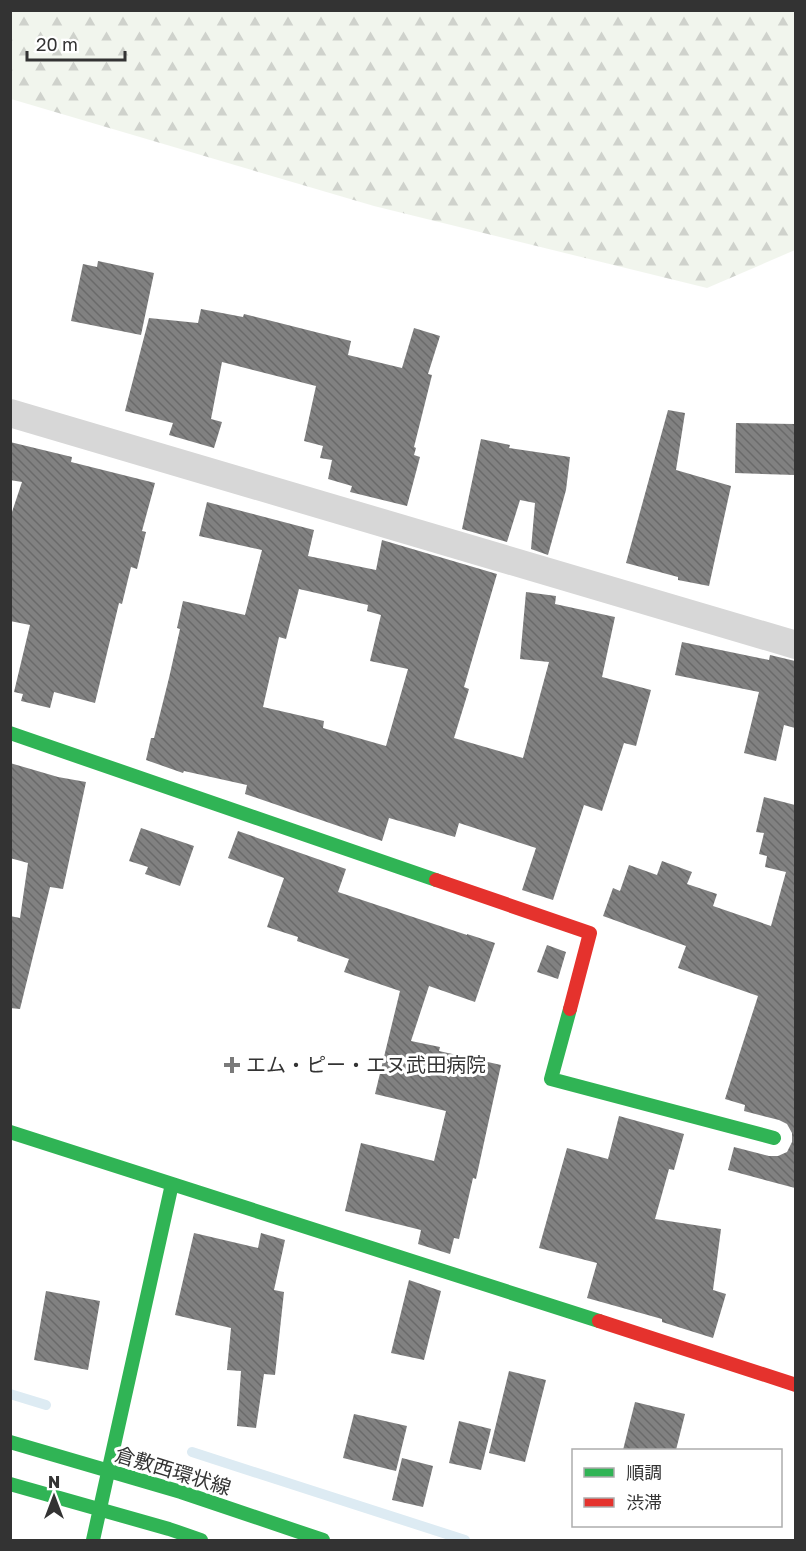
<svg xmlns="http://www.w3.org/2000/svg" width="806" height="1551" font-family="'Golos Text','Noto Sans JP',sans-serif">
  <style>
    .forest { fill: url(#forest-firs) }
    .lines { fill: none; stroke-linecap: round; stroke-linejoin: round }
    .stream { stroke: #ddebf3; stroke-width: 10 }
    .building { fill: url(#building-back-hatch); fill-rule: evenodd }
    .street { stroke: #d7d7d7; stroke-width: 28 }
    .fast { stroke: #30b455; stroke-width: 14 }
    .jam { stroke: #e5322d; stroke-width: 14 }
    .poi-dot { fill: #7a7a7a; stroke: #fff; stroke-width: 2 }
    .labels { text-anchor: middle; stroke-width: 6; stroke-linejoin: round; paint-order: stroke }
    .poi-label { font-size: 20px; fill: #333; stroke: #fff; text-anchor: start }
    .street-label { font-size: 20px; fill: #333; stroke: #fff }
  </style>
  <defs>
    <pattern id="forest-firs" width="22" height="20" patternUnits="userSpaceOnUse" patternTransform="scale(1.5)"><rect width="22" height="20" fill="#f1f5ed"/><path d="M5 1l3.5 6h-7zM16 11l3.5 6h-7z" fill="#cfd2cc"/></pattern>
    <pattern id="building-back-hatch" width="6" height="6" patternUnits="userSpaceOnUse" patternTransform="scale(1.5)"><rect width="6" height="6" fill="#818181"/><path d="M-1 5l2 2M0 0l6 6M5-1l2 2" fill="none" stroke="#6a6a6a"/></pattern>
  </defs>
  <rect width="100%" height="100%" fill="#fff"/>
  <!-- forest -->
  <path class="forest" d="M10 11H795V250L707 288 374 206 11 99Z"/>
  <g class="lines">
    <!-- stream -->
    <path class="stream" d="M10 1394 46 1405
      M192 1452 465 1540"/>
  </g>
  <!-- building -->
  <path class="building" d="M98 261 154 273 141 335 71 321 83 264 97 267Z
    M201 309 243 317 244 314 351 341 348 355 402 368 414 328 440 336 428 374 432 375 414 447 416 448 414 455 420 457 407 506 350 492 352 486 328 479 332 460 320 458 323 446 304 441 316 386 222 362 211 419 222 422 214 448 169 435 173 423 125 411 149 318 198 323Z
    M668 410 685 413 676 470 731 486 709 586 678 580V577L626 563Z
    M736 423 795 424V475L735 473Z
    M481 439 510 445 509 448 570 457 566 490 548 555 531 549 535 503 520 500 507 542 462 529Z
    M10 442 72 457 71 462 155 483 142 531 146 532 137 569 131 567 122 604 119 603 95 703 54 692 50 708 21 701 23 694 14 692 30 625 10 621V518L22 482 10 480Z
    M207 502 314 530 308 556 376 570 382 540 497 574 464 687 469 689 454 738 523 758 549 662 520 659 526 592 556 596 555 604 615 617 602 677 651 690 636 746 624 743 602 811 584 805 553 900 522 890 536 848 459 823 455 837 389 818 382 841 245 794 247 785 184 771 183 773 146 760 151 738H154L169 678 180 629 177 628 183 601 245 615 262 550 199 536ZM299 589 368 605 367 611 381 615 370 661 408 669 386 746 323 728 324 721 263 707 279 637 286 639Z
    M682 642 769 660 770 655 795 661V728L784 725 776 761 744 753 759 692 675 675Z
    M10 763 58 777 86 782 63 889 50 887 20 1009 10 1008V916L20 918 28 863 10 858Z
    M764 797 795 805V1188L728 1170 734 1147 769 1156H778L787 1152 792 1142V1133L787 1124 779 1120 744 1111 745 1105 725 1099 758 996 678 968 686 946 603 916 613 888 620 891 629 865 657 875 662 861 692 872 687 884 717 894 713 906 771 926 786 872 765 867 767 856 759 854 764 833 756 832Z
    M141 828 194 846 180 886 145 874 148 867 129 861Z
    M238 831 346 869 338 892 467 935V934L495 943 475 1002 429 986 411 1041 440 1047 439 1051 501 1065 476 1179 473 1178 459 1239 454 1238 450 1254 418 1244 421 1230 345 1211 361 1143 434 1161 446 1111 375 1094 400 991 344 972 349 959 297 941 298 937 267 927 284 878 228 858Z
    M547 945 566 952 558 979 537 972Z
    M619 1116 684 1134 674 1170 669 1169 655 1219 721 1229 713 1290 726 1294 713 1338 662 1322V1319L587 1298 597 1263 539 1248 567 1148 608 1159Z
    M194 1233 258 1248 261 1233 285 1240 274 1290 284 1292 275 1375 264 1374 256 1428 237 1426 241 1371 227 1370 231 1328 175 1315Z
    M409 1280 441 1291 424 1360 391 1353Z
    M46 1291 100 1301 88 1370 34 1360Z
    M509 1371 546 1380 525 1462 489 1453Z
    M635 1402 685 1414 676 1450H623Z
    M354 1414 407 1426 396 1471 343 1458Z
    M459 1421 491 1429 481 1470 449 1463Z
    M402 1458 433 1466 423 1507 392 1500Z"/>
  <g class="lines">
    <!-- street -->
    <path class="street" d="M10 413 796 645"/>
    <!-- fast -->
    <path class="fast" d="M10 733 436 880
      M570 1009 551 1079 774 1138
      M10 1132 599 1321
      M10 1442 181 1492 323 1540
      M10 1484 169 1529 201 1540
      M93 1540 172 1184"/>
    <!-- jam -->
    <path class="jam" d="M436 880 590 933 570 1009
      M599 1321 796 1385"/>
  </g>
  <!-- markers -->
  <path class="poi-dot" d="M229 1056h6v6h6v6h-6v6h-6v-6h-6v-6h6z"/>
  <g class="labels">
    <!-- poi labels -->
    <g class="poi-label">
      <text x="246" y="1072">エム・ピー・エヌ武田病院</text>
    </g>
    <!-- street labels -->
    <g class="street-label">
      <text transform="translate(173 1471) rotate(17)" y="7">倉敷西環状線</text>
    </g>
  </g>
  <!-- border -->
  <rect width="806" height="1551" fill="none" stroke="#333333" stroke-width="24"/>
  <!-- legend -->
  <rect x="572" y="1449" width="210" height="78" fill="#ffffff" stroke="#adadad" stroke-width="1.5"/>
  <rect x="584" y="1468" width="30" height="9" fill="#30b455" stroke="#adadad" stroke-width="1.5"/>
  <text x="626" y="1479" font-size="18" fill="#333333">順調</text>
  <rect x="584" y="1498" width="30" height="9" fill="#e5322d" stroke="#adadad" stroke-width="1.5"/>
  <text x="626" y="1509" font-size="18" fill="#333333">渋滞</text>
  <!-- north arrow -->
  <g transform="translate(54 1497)" stroke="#ffffff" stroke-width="4.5" paint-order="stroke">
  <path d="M0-4.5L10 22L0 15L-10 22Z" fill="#333333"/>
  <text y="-9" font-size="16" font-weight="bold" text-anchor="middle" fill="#333333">N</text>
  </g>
  <!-- scale -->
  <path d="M27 51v9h98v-9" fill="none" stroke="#333333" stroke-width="3"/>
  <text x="36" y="51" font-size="18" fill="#333333" stroke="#ffffff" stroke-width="4.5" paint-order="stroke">20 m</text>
</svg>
